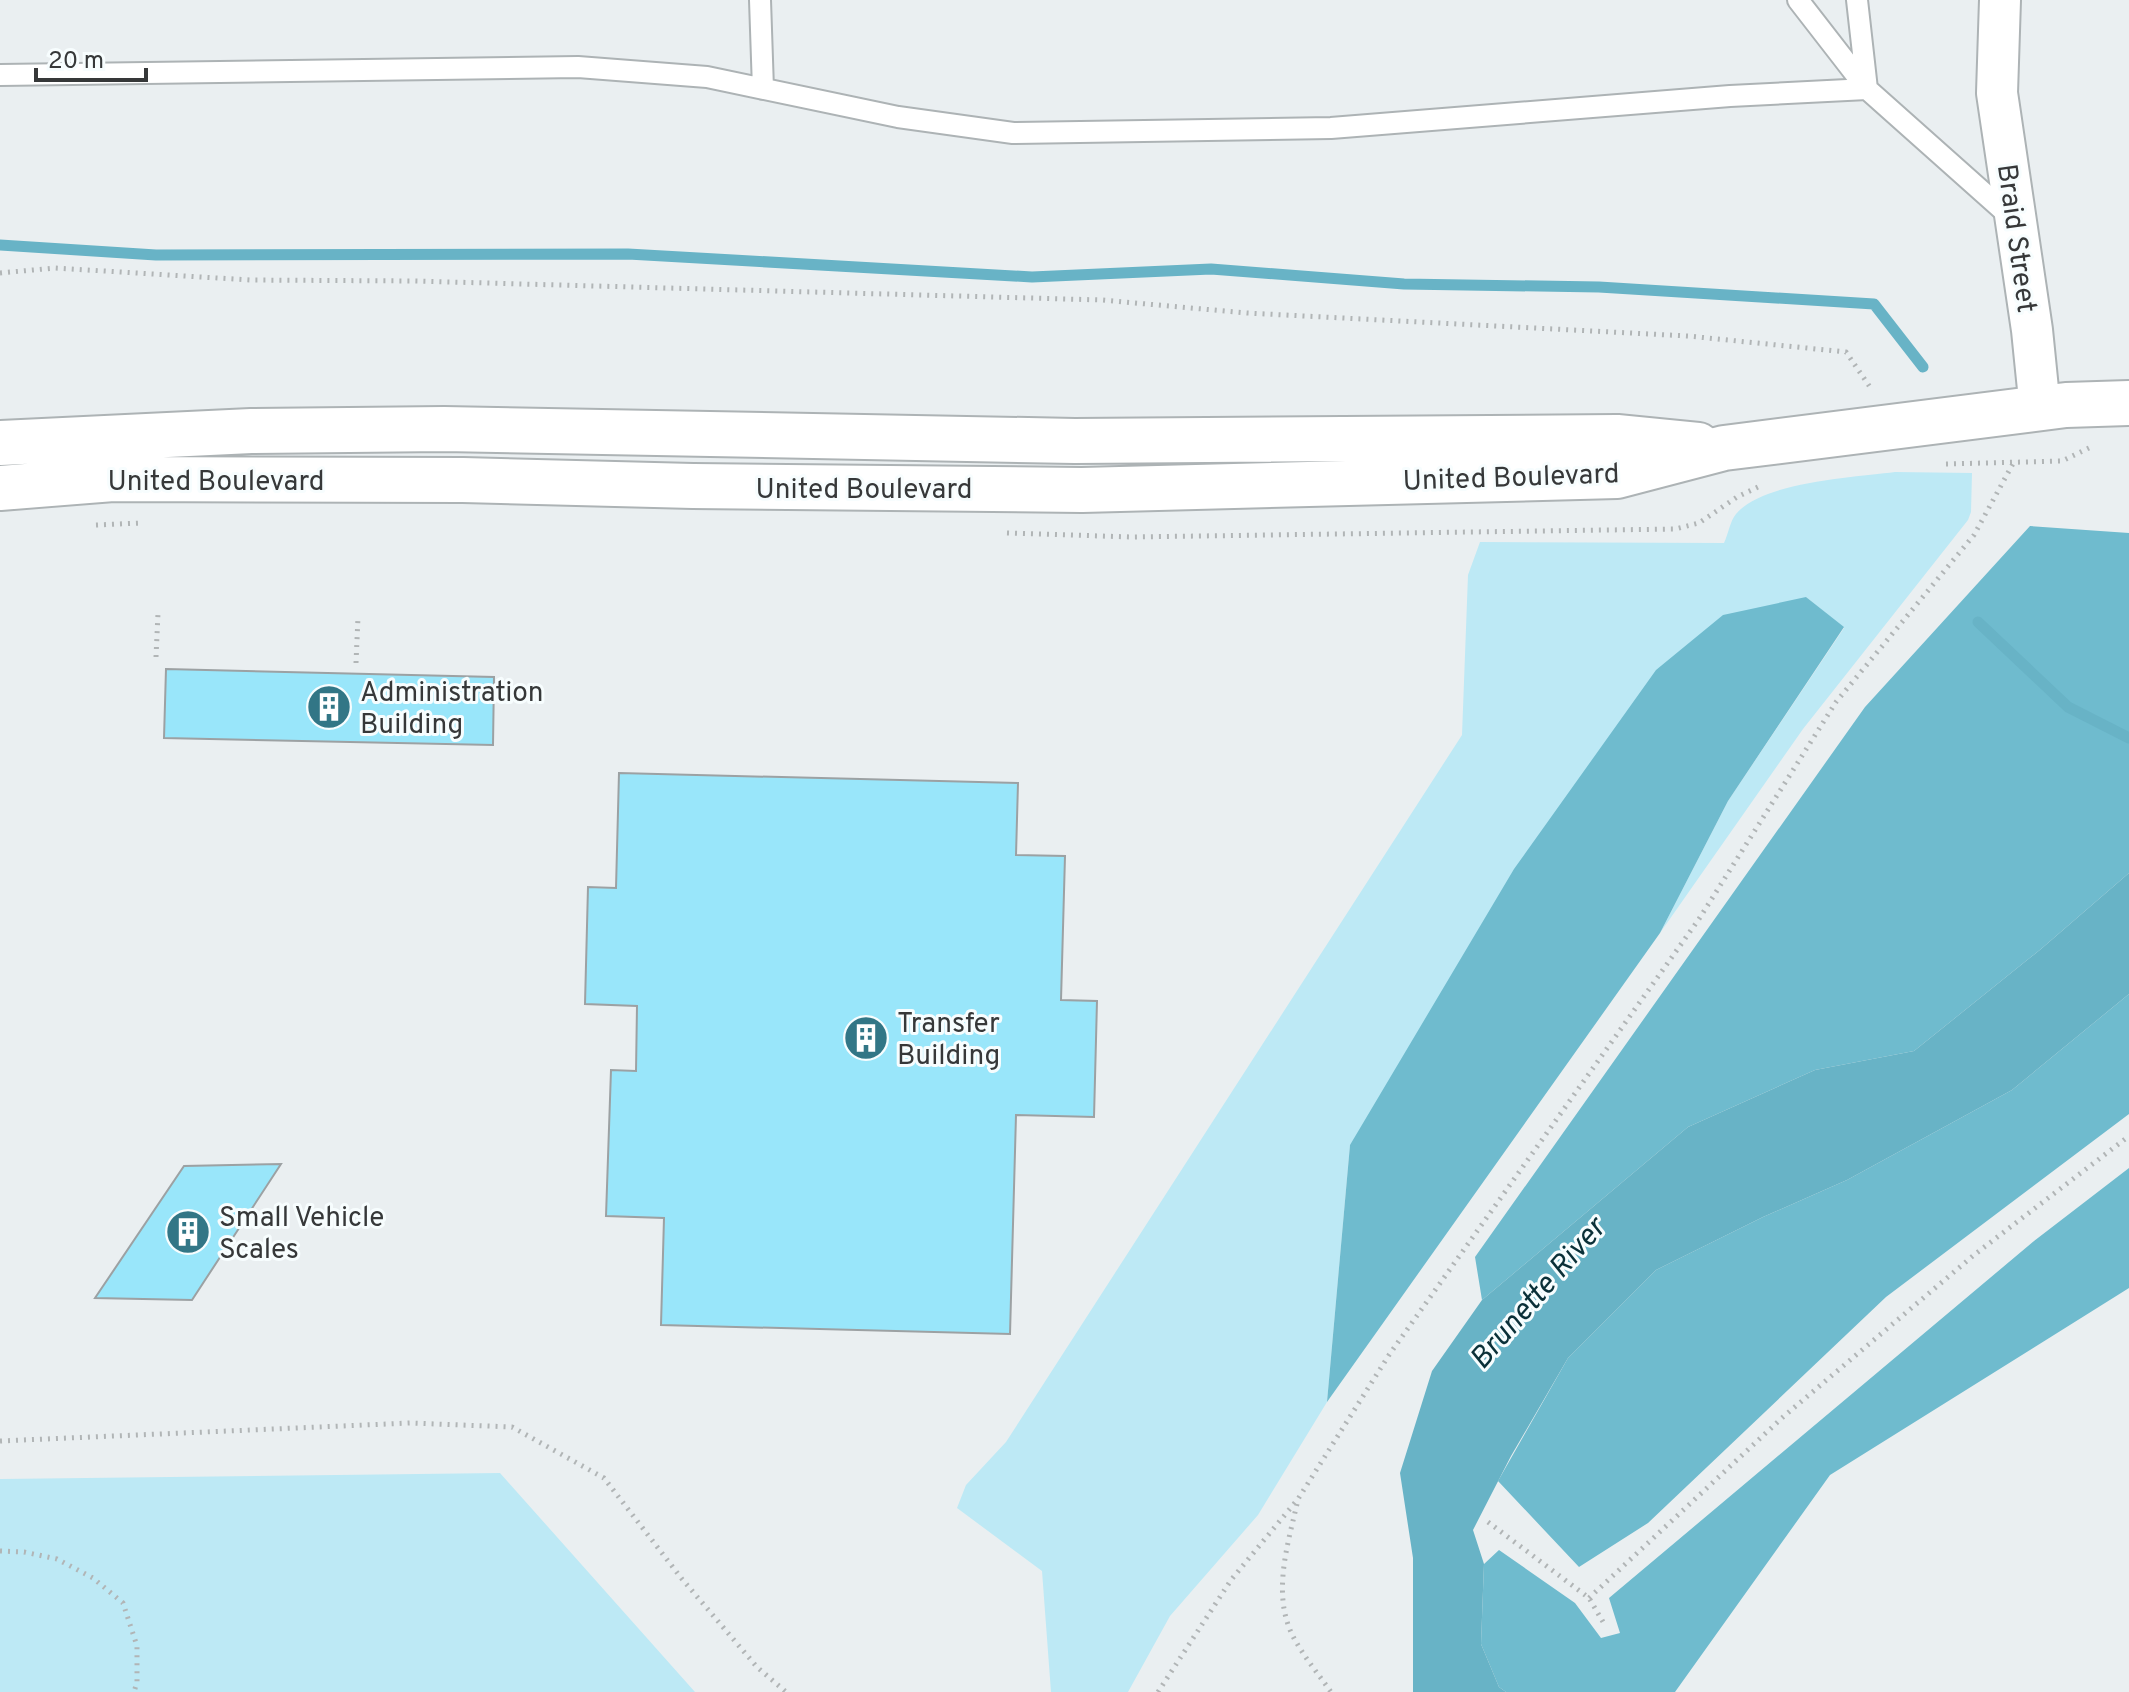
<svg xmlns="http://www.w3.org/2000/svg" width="2129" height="1692" font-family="Overpass,sans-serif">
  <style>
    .green { fill: #bde9f5 }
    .forest { fill: #6fbbce }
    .water { fill: #68b3c6 }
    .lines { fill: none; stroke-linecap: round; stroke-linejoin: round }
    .stream { stroke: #68b3c6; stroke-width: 11 }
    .building { fill: #99e6fa; stroke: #9ca1a3; stroke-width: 2 }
    .lane-casing { stroke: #adb3b5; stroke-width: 24 }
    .street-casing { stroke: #adb3b5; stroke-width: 44 }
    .secondary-casing { stroke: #adb3b5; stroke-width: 48 }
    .path { stroke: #b1b5b6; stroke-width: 5; stroke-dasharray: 2 6; stroke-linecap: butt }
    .lane { stroke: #fff; stroke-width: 20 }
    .street { stroke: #fff; stroke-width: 40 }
    .secondary { stroke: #fff; stroke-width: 44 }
    .labels { text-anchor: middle; stroke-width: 6; stroke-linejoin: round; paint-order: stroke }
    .street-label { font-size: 28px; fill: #363839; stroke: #f7fdfe }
    .poi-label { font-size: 28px; fill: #363839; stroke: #f7fdfe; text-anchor: start }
    .water-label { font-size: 30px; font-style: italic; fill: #0a3038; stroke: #f7fdfe }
  </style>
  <rect width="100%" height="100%" fill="#eaeff1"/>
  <!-- green -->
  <path class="green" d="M1895 472 1972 473 1971 512 1968 520 1803 729 1660 933 1728 801 1844 628 1806 597 1350 1145 1327 1402 1258 1515 1170 1616 1128 1692H1051L1042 1571 957 1508 966 1485 1006 1442 1462 735 1468 575 1480 542 1724 543C1728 535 1730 521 1736 514 1762 482 1855 477 1895 472Z
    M500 1473 695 1692H0V1479Z"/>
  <!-- forest -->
  <path class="forest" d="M2030 526 2129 533V873L2041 949 1914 1051 1815 1070 1688 1127 1482 1300 1475 1257 1865 707Z
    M1806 597 1844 627 1728 801 1660 933 1327 1402 1350 1145 1514 869 1656 670 1723 615Z
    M2129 994V1114L1886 1297 1648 1523 1579 1567 1498 1481 1568 1358 1656 1270 1763 1217 1847 1180 2012 1090Z
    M2129 1168V1288L1830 1475 1675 1692H1506L1499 1687 1481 1644 1484 1564 1499 1550 1575 1603 1601 1638 1620 1633 1609 1598 2034 1241Z"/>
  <!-- water -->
  <path class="water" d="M2129 873V994L2012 1090 1847 1180 1763 1217 1656 1270 1568 1358 1511 1456 1473 1530 1484 1564 1481 1644 1499 1687 1506 1692H1413V1558L1400 1473 1432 1371 1482 1300 1688 1127 1815 1070 1914 1051 2041 949Z"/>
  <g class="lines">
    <!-- stream -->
    <path class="stream" d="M0 245 156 255 628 254 1032 277 1211 269 1404 284 1599 287 1874 304 1923 367
      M1978 622 2068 707 2129 738"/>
  </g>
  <!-- building -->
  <path class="building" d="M166 669 494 677 493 745 164 738Z
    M619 773 1018 783 1016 855 1065 856 1061 1000 1097 1001 1094 1117 1016 1115 1010 1334 661 1325 664 1218 606 1216 611 1070 636 1071 637 1006 585 1004 588 887 616 888Z
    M281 1164 192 1300 95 1298 184 1166Z"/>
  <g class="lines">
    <!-- lane casing -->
    <g class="lane-casing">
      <path id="lane" d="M760 0 763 89
        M1798 0 1867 89 2013 219
        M0 75 578 67 707 77 898 117 1013 133 1331 128 1730 96 1867 89 1857 0"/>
    </g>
    <!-- street casing -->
    <g class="street-casing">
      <path id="street" d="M2000 0 1997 93 2032 330 2040 409"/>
    </g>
    <!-- secondary casing -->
    <g class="secondary-casing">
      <path id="secondary" d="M0 443 251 431 444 429 1075 441 1617 437 1698 445
        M0 488 113 479 463 480 693 486 1082 490 1617 476 1724 448 2066 405 2129 403"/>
    </g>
    <!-- path -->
    <path class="path" d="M0 273 55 268 250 280 414 281 1102 300 1247 313 1688 336 1846 352 1872 390
      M1946 464 2062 461 2093 446
      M96 525 142 523
      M1007 533 1132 537 1675 529 1699 523 1737 497 1758 487
      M156 657 158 613
      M356 663 358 617
      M0 1441 410 1423 512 1427 604 1478 682 1579 757 1667 786 1692
      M1297 1504C1287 1547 1271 1598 1295 1640 1305 1658 1319 1675 1331 1692
      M1488 1522 1589 1598 1606 1627
      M0 1551 24 1552 57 1559 93 1578 123 1603 137 1646V1682L134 1692
      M1589 1598 1783 1417 1974 1255 2129 1136
      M1158 1692 1231 1580 1298 1499 1389 1355 1699 919 1836 702 1974 535 2015 460"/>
    <!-- lane -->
    <use href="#lane" class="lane"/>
    <!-- street -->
    <use href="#street" class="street"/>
    <!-- secondary -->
    <use href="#secondary" class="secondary"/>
  </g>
  <!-- icons -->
  <defs>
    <g id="building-disc" transform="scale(2.3)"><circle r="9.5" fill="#327686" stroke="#f7fdfe"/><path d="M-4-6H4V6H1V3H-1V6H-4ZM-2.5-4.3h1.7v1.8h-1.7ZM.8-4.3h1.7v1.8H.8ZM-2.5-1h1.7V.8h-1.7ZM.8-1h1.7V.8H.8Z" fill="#fff"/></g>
  </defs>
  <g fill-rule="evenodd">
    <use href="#building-disc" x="329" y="707"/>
    <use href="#building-disc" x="866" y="1038"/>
    <use href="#building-disc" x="188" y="1232"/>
  </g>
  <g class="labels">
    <!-- street labels -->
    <g class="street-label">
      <text transform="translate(2018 238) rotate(82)" y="10">Braid Street</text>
      <text transform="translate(1511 476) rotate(-2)" y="10">United Boulevard</text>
      <text x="216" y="490">United Boulevard</text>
      <text x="864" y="498">United Boulevard</text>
    </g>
    <!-- poi labels -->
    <g class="poi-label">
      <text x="360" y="701">Administration<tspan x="360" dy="32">Building</tspan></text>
      <text x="897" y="1032">Transfer<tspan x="897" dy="32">Building</tspan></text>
      <text x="219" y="1226">Small Vehicle<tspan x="219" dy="32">Scales</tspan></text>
    </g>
    <!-- water labels -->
    <g class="water-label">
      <text transform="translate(1537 1293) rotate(-49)" y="10">Brunette River</text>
    </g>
  </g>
  <!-- scale -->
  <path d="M36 68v12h110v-12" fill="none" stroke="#363839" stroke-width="4"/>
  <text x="48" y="68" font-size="24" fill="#363839" stroke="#f7fdfe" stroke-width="6" paint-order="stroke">20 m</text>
</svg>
